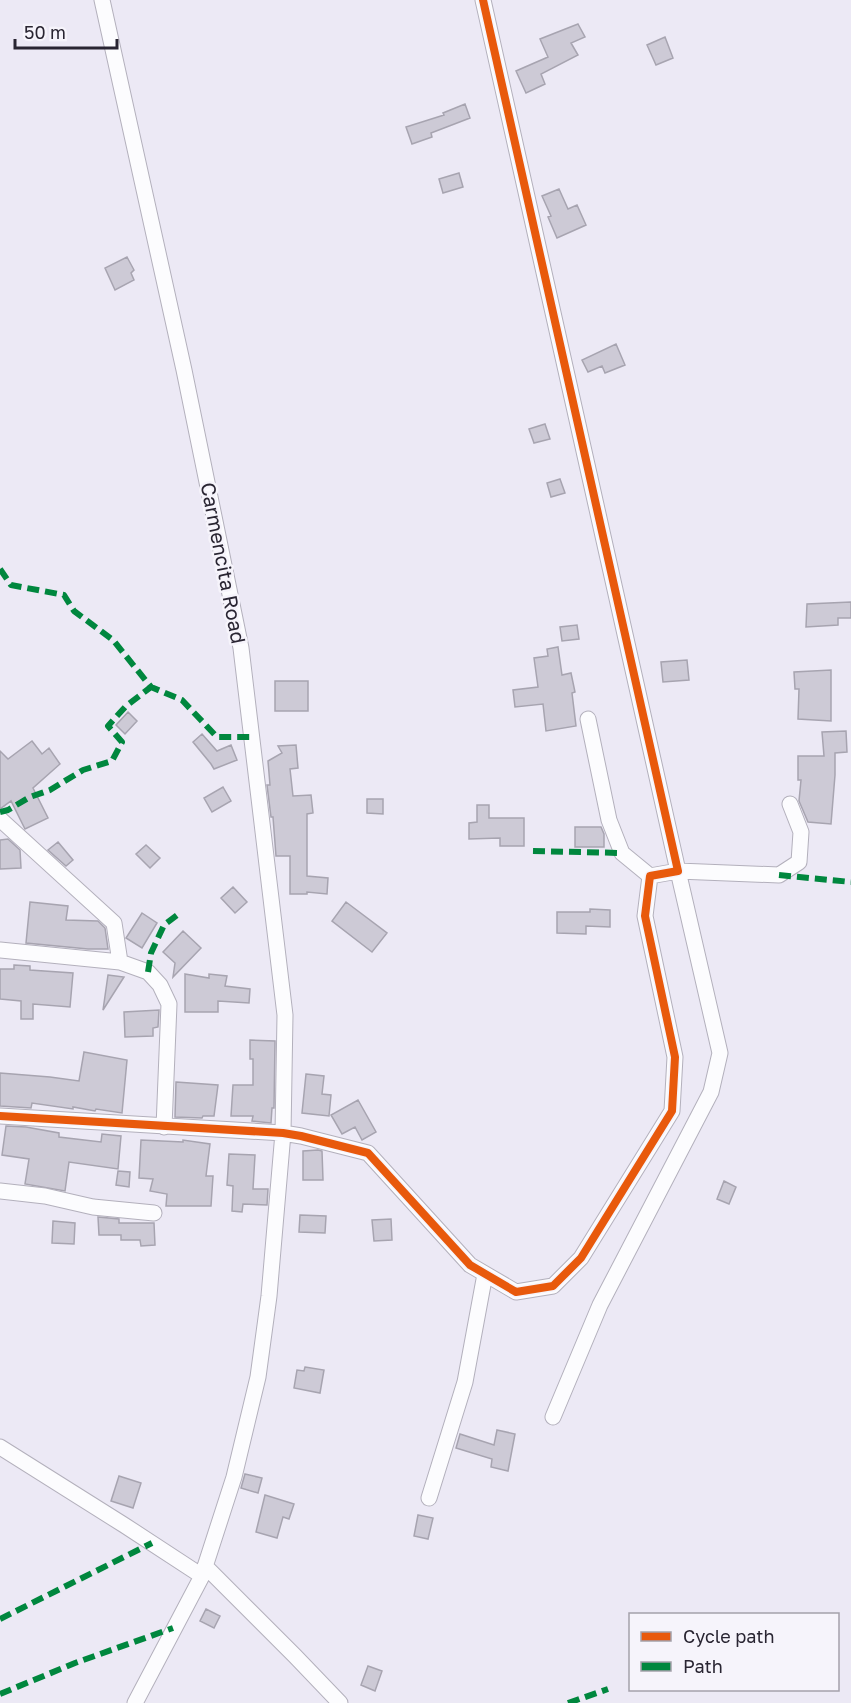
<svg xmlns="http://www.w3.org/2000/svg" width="851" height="1703" font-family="'Golos Text',sans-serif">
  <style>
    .building { fill: #cdcad6; stroke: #a7a4b0; stroke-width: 1.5 }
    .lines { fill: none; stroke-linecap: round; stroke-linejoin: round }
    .street-casing { stroke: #b3b0bc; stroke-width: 17 }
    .street { stroke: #fcfcfe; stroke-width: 15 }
    .quiet { stroke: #00873e; stroke-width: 6; stroke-dasharray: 12 6; stroke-linecap: butt }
    .cycleway-casing { stroke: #f6f4fb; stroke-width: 11 }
    .cycleway { stroke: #e8590c; stroke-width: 8 }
    .labels { text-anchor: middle; stroke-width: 5; stroke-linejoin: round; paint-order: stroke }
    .street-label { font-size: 20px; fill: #292532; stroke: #f6f4fb }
  </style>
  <rect width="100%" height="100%" fill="#ece9f5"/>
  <!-- building -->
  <path class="building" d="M578 24 585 37 571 43 578 55 541 74 545 84 526 93 516 71 548 57 540 39Z
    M665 37 673 58 656 65 647 45Z
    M465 104 470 118 431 133 432 137 412 144 406 127 444 115 443 113Z
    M459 173 463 187 443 193 439 179Z
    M559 189 568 209 577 205 586 225 557 238 548 217 551 216 542 196Z
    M127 257 134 270 131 273 134 280 115 290 105 268Z
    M616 344 625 365 605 373 602 366 588 372 582 360Z
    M545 424 550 439 534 443 529 429Z
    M560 479 565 493 551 497 547 483Z
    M851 602V618H838V625L806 627 807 604Z
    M577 625 579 639 562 641 560 627Z
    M558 647 562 675 571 673 575 692 572 693 576 726 546 731 543 704 515 707 513 690 538 687 534 658 548 656 547 649Z
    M687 660 689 680 663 682 661 662Z
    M831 670V721L798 719 799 689H795L794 672Z
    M275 681H308V711H275Z
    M128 712 137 721 125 734 116 725Z
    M846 731 847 752 835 753V775L831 824 808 822 799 801 801 780H798V756H824L822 732Z
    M202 734 217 751 231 745 237 760 214 769 211 764 193 742Z
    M32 741 42 754 49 748 60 764 33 788 48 818 25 829 11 801 0 809V751L8 759Z
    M296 745 298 768 290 769 293 796 311 795 313 813 307 814V876L328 878 327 894 307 892V894H290V856H276L273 817H271L267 785H270L268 761 282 753 278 746Z
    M223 787 231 801 212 812 204 798Z
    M367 799H383V814L367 813Z
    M477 805H489V818H524V846H500V838L469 839V823L477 822Z
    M575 827H601L604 834V847H575Z
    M8 839 20 850 21 868 0 869V840Z
    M58 842 73 860 66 866 48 850Z
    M146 845 160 858 150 868 136 854Z
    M233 887 247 902 235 913 221 898Z
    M30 902 68 906 66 920 98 921 105 928 108 949H88L26 943Z
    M346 902 387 933 372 952 332 921Z
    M590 909 610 910V927L586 926V934L557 933V912H590Z
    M142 913 157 923 142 948 126 938Z
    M183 931 201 948 173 977 175 963 163 952Z
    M14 965 30 966V970L73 973 70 1007 33 1004V1019H21V1001L0 999V969H14Z
    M185 974 209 978V974L227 976 225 986 250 989 249 1003 218 1001V1012H185Z
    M108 975 124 977 103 1010Z
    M159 1010 158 1027 153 1028V1036L125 1037 124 1012Z
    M250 1040 275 1041 274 1108H272L271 1123 252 1121 253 1116H231L233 1085H253V1059H250Z
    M84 1052 127 1060 122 1113 96 1109 95 1111 73 1107V1109L32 1103 31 1108 0 1106V1073L50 1077 79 1081Z
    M306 1074 324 1076 322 1094 331 1095 329 1116 302 1113Z
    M176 1082 218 1085 214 1116H203L202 1118 175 1117Z
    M358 1100 376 1132 362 1140 355 1127 342 1134 331 1115Z
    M6 1126 26 1127 59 1133V1137L101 1142 102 1134 121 1136 118 1169 69 1162 65 1191 25 1184 29 1159 2 1155Z
    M141 1140 183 1142V1140L210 1144 206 1176H213L211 1206H166L167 1194 150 1191 153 1179 139 1178Z
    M318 1150 322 1151 323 1180H303V1151Z
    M229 1154 255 1155 253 1189H268L267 1205 243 1204 242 1212 232 1211 233 1186 227 1185Z
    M118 1171 130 1172 129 1187 116 1185Z
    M724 1181 736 1187 729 1204 717 1199Z
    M300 1215 326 1216 325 1233 299 1232Z
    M98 1217 119 1219V1223H154L155 1245 141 1246 140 1240H121V1235H99Z
    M391 1219 392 1240 374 1241 372 1220Z
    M53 1221 75 1223 74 1244 52 1243Z
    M305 1367 324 1370 320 1393 294 1388 297 1370 304 1371Z
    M497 1430 515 1434 508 1471 491 1467 492 1459 456 1448 460 1434 494 1445Z
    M245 1474 262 1478 258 1493 241 1488Z
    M119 1476 141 1483 133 1508 111 1501Z
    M265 1495 294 1504 289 1519 283 1517 277 1538 256 1532Z
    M418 1515 433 1518 428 1539 414 1536Z
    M206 1609 220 1616 214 1628 200 1621Z
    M368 1666 382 1671 375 1691 361 1685Z"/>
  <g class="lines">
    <!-- street casing -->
    <g class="street-casing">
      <path id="street" d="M102 0 184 370 241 648 285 1015 283 1133 269 1296 258 1377 234 1477 202 1576 135 1703
        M588 719 609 820 622 853 650 876
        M0 819 114 923 120 962
        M0 950 120 962 148 972 160 985 169 1004 164 1127
        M0 1116 283 1133 301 1136 368 1153 470 1265 516 1292 553 1286 581 1258 672 1111 675 1057 645 916 650 876 678 871 483 0
        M0 1191 45 1196 93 1207 154 1213
        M553 1417 600 1305 711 1092 720 1053 678 871 779 875 799 862 801 832 790 804
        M0 1447 124 1525 202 1576
        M429 1498 465 1382 485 1274
        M205 1566 295 1656 340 1703"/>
    </g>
    <!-- street -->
    <use href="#street" class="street"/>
    <!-- quiet -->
    <path class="quiet" d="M0 569 11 585 64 595 74 611 113 640 151 687 182 700 217 737H251
      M0 812 8 810 30 797 50 790 83 770 112 761 122 742 108 726 126 706 151 687
      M533 851 622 853
      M779 875 851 882
      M148 972 151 953 164 925 180 913
      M0 1619 152 1543
      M0 1694 75 1663 173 1628
      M568 1703 608 1689"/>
    <!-- cycleway casing -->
    <g class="cycleway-casing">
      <path id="cycleway" d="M0 1116 283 1133 301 1136 368 1153 470 1265 516 1292 553 1286 581 1258 672 1111 675 1057 645 916 650 876 678 871 483 0"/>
    </g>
    <!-- cycleway -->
    <use href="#cycleway" class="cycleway"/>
  </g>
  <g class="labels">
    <!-- street labels -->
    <g class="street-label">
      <text transform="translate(223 563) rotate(79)" y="7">Carmencita Road</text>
    </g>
  </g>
  <!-- legend -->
  <rect x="629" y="1613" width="210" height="78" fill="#f6f4fb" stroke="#a4a1ab" stroke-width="1.5"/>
  <rect x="641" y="1632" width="30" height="9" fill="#e8590c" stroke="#a4a1ab" stroke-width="1.5"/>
  <text x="683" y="1643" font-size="18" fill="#292532">Cycle path</text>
  <rect x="641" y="1662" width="30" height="9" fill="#00873e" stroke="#a4a1ab" stroke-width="1.5"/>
  <text x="683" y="1673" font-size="18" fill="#292532">Path</text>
  <!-- scale -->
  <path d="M15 39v9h102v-9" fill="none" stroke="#292532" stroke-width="3"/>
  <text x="24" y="39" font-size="18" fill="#292532" stroke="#f6f4fb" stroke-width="4.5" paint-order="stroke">50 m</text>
</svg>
